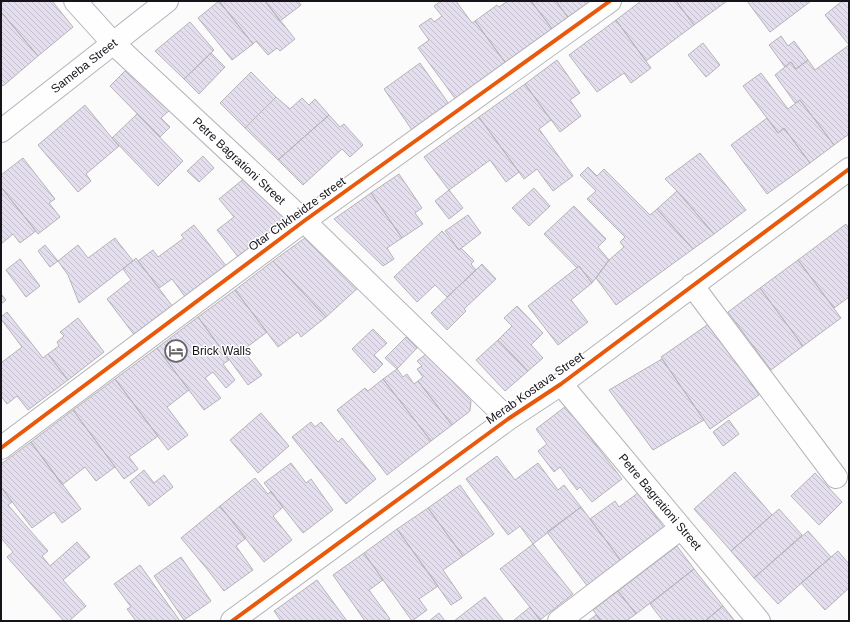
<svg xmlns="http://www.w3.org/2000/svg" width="850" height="622" font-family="Arial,sans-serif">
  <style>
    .building { fill: url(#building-back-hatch); stroke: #b5b4b7 }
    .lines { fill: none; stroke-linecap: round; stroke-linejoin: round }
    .minor-casing { stroke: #b4b3b7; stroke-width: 24 }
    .minor { stroke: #fefeff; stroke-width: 22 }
    .cycleway-casing { stroke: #fff; stroke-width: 6 }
    .cycleway { stroke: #e8590c; stroke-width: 4 }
    .labels { text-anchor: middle; stroke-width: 3; stroke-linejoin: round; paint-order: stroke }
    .street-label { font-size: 12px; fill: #16141b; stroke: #fff }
    .poi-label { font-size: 12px; fill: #16141b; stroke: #fff; text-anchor: start }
  </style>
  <defs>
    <pattern id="building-back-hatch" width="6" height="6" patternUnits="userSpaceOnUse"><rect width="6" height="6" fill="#e4deee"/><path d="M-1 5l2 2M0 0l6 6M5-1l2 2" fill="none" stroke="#c3becc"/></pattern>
  </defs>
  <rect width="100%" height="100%" fill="#fbfbfc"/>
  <!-- building -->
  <path class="building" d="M3 1H52L73 27 38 56 1 12V3Z
    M219 1H265L295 39 280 51 277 48 268 55 256 41 253 44Z
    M219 1 253 44 232 60 198 18Z
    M265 1H298L301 5 280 21Z
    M441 1H456L472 23 475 21 507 65 457 101 418 48 429 40 419 26 431 18 434 22 442 16 434 6Z
    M508 1H531L553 30 507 65 475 21 497 5 499 7Z
    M531 1H556L569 19 553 30Z
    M556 1H593L569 19Z
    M641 1H676L694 25 646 61 616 20Z
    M676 1H727L694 25Z
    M747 1H811L770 32Z
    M842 1H849V45L825 15Z
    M3 14 38 56 3 86 1 84V16Z
    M616 20 651 68 631 83 624 73 597 92 569 55Z
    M190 22 214 50 184 79 155 51Z
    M781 36 788 46 794 41 808 60 796 69 791 62 785 67 769 45Z
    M703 43 720 65 706 77 688 55Z
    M849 45V134L834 145 800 100 795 103 775 75 791 62 796 69 808 60 815 70Z
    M211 53 225 67 199 94 184 79Z
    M557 60 580 93 570 100 581 116 560 132 525 84Z
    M420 63 449 104 412 130 384 89Z
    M129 67 172 108 161 118 170 127 160 137 110 86Z
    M251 72 276 97 245 128 220 103Z
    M761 73 788 109 800 100 834 145 810 163 784 128 778 133 743 86Z
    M525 84 551 120 539 129 573 176 553 191 537 169 524 179 479 117Z
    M276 97 290 109 302 98 309 105 315 99 329 115 278 160 245 128Z
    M85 105 112 138 119 146 86 174 91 181 78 192 38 145Z
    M137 114 183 161 158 186 112 138Z
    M329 115 340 127 344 124 363 145 350 157 342 149 303 185 278 160Z
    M479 117 519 172 506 182 490 160 449 190 424 157Z
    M767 118 778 133 784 128 810 163 767 194 731 145Z
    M700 153 746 210 714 234 677 191 665 179Z
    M203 156 214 168 199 182 187 171Z
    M23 158 55 199 49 203 60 217 38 234 1 187V175Z
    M588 167 597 176 604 169 650 215 657 209 693 249 616 305 596 278 609 260 624 247 620 242 625 237 587 199 596 191 580 175Z
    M399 174 422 208 415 213 423 224 402 238 371 193Z
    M246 177 287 220 239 258 217 230 234 217 219 199Z
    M1 187 36 231 20 243 13 234 1 244Z
    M534 188 550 206 529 226 512 208Z
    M449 190 463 208 449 219 435 201Z
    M677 191 714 234 693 249 657 209Z
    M371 193 402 238 387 248 394 259 383 266 334 219Z
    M574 206 606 239 598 247 609 260 592 283 579 266 577 268 544 234Z
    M468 215 481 233 459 250 445 231Z
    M846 224 849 229V297L834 308 798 260Z
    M194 225 227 267 186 298 172 279 159 288 138 261 153 250 158 257 184 238 181 235Z
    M442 231 459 250 461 248 474 261 471 264 476 270 447 297 435 285 417 302 394 277Z
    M309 235 359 287 326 317 273 261Z
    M115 238 133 261 79 303 68 275 58 261 78 245 88 258Z
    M45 245 58 261 50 267 38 251Z
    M136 258 173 307 135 336 107 299 131 280 123 269Z
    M20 259 40 286 26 297 6 270Z
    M798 260 841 318 803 346 760 288Z
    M273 261 326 317 301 337 298 332 278 347 235 290Z
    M482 264 496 279 464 309 466 311 447 330 431 313Z
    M579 266 592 283 571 300 588 322 558 345 528 306Z
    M760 288 803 346 771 370 728 312Z
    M235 290 267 332 243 350 262 375 248 385 198 317Z
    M1 294 6 300 1 304Z
    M517 306 543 333 531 345 543 358 528 371 498 340 512 326 504 318Z
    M7 312 43 358 48 354 68 380 28 410 17 396 7 404 1 396V363L22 347 1 319V317Z
    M198 317 229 360 223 364 235 380 226 388 213 372 205 378 221 398 204 410 157 348Z
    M78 318 104 352 68 380 48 354 59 346 57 342 64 336 60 332Z
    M710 323 759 395 710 429 661 357Z
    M373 329 387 343 374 355 383 364 374 373 352 349Z
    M406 337 417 348 397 369 385 358Z
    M498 340 528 371 505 391 476 360Z
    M157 348 189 390 167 407 188 435 168 450 115 379Z
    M426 354 471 401 470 411 452 425 418 381 423 377 417 369 422 366 417 361Z
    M662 359 704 420 653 450 609 390Z
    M397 369 403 377 407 374 414 384 418 381 452 425 431 441 383 379Z
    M115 379 158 436 129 457 138 469 124 479 73 410Z
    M383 379 431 441 387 475 337 410 365 388 368 391Z
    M566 406 622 479 592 502 580 487 577 490 560 467 554 472 538 451 547 444 536 429Z
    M73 410 115 467 96 481 85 467 62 485 31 442Z
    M261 413 289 446 258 473 230 440Z
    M729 420 739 434 723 446 713 432Z
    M311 422 315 427 321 422 338 442 342 438 376 479 346 504 292 437Z
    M31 442 81 509 62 523 54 512 32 528 1 487V464Z
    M497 456 515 480 538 463 558 490 564 485 581 507 533 544 520 526 508 535 466 479Z
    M291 463 306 483 311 479 333 510 303 533 264 483Z
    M144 470 154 483 164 475 173 487 149 506 130 482Z
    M735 472 772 515 731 551 694 509Z
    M815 473 842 502 819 525 791 496Z
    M255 478 268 494 271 491 283 507 273 516 292 540 264 562 220 506Z
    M460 485 494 534 463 556 428 508Z
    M1 487 12 502 8 505 48 551 42 556 50 566 77 542 90 557 63 580 86 606 69 621H64L7 557 13 552 1 538Z
    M638 493 665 529 622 562 590 519 615 501 619 507Z
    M220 506 246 538 236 546 253 570 224 591 207 569 181 538Z
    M581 507 622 562 588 587 547 532Z
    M428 508 463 556 443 570 462 598 451 605 397 529Z
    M779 509 802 535 754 578 731 551Z
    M397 529 438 586 419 599 427 610 412 621 364 553Z
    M808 531 831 557 778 604 754 578Z
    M533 544 573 594 540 620 500 569Z
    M677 546 694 569 636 614 618 591Z
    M838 551 849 564V588L825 610 801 583Z
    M364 553 383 580 369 590 390 619 386 621H365L333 575Z
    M181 557 211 601 184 620 154 576Z
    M140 565 180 621H136L127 609 131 607 114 584Z
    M694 569 723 606 705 621H663L650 604Z
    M317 580 347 621H281L274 611Z
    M618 591 636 614 626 621H601L593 610Z
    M485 597 504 621H454Z
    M723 606 735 621H705Z
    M530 607 540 620 539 621H513Z
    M439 613 445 621H429Z
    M596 615 601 621H588Z"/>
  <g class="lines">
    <!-- minor casing -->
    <g class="minor-casing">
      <path id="minor" d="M75 1 113 43 304 221 508 419
        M1 131 167 1
        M692 285 836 477
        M561 384 759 621
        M1 448 304 221 610 1
        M232 621 508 419 561 384 849 169
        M559 621 681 528"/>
    </g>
    <!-- minor -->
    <use href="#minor" class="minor"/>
    <!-- cycleway casing -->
    <g class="cycleway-casing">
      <path id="cycleway" d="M1 448 304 221 610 1
        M232 621 508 419 561 384 849 169"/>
    </g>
    <!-- cycleway -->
    <use href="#cycleway" class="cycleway"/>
  </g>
  <!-- icons -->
  <defs>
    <g id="hotel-ring" transform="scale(1.15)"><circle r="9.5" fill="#fff" stroke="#66656a" stroke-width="1.5"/><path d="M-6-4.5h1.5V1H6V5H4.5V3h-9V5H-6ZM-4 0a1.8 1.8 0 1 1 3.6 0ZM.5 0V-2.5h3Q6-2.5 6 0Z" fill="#66656a"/></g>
  </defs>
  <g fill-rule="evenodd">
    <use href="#hotel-ring" x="176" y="351"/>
  </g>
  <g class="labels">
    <!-- street labels -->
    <g class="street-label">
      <text transform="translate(84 66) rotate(-38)" y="4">Sameba Street</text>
      <text transform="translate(239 161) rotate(43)" y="4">Petre Bagrationi Street</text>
      <text transform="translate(297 214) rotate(-36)" y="4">Otar Chkheidze street</text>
      <text transform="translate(535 388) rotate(-35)" y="4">Merab Kostava Street</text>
      <text transform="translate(660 502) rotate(50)" y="4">Petre Bagrationi Street</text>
    </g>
    <!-- poi labels -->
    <g class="poi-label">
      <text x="192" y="355">Brick Walls</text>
    </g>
  </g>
  <!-- border -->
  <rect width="850" height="622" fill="none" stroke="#16141b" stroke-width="4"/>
</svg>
